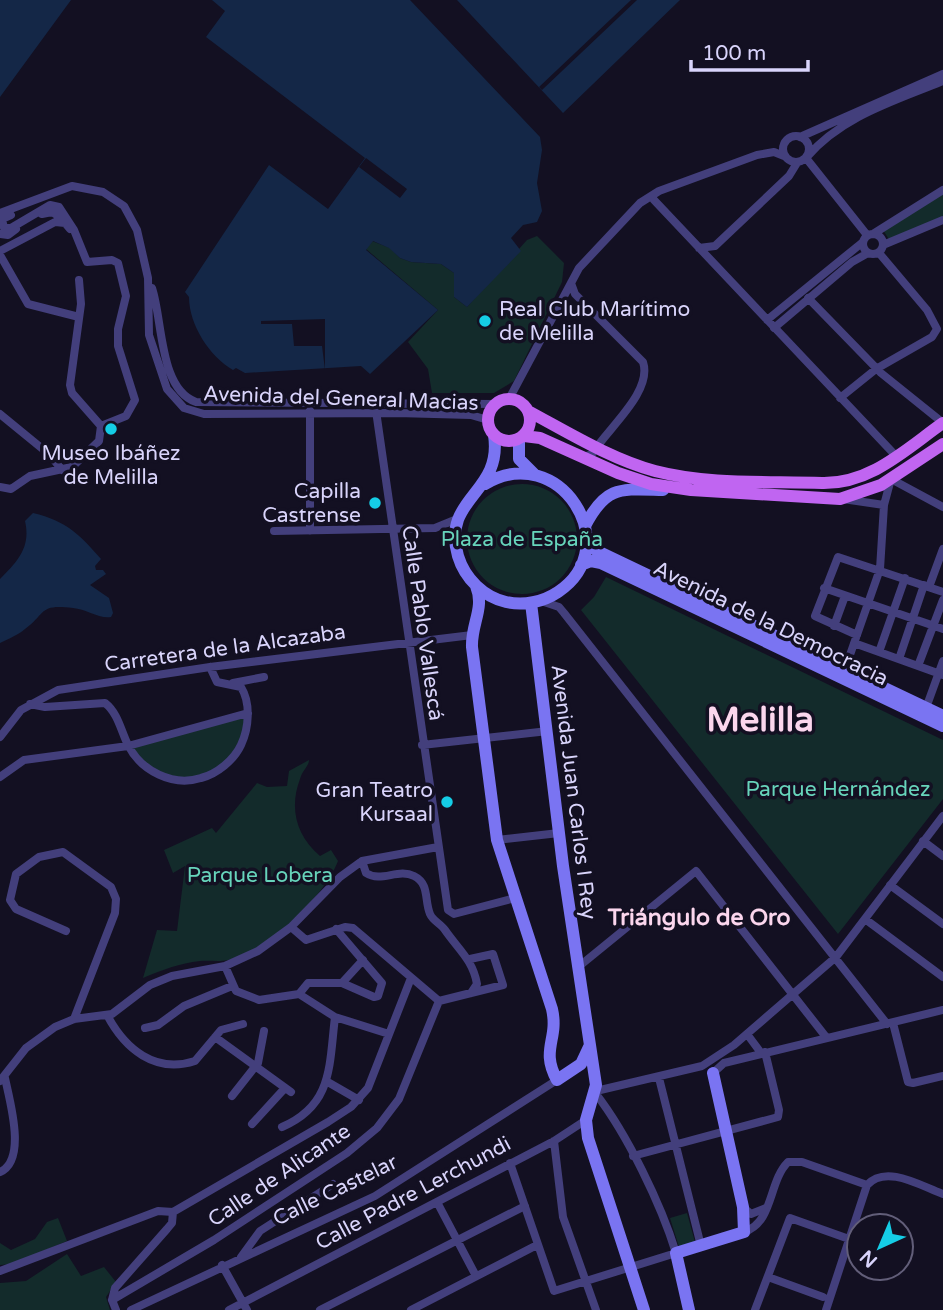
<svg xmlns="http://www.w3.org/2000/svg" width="943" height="1310" font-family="'Varela Round',sans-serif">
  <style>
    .green { fill: #132b2b }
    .water { fill: #142747 }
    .pier { fill: #131022 }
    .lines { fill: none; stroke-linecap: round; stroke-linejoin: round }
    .street { stroke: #433f7c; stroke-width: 8 }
    .secondary { stroke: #7a74f2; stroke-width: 12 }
    .primary { stroke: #c065f1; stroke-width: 12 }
    .poi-dot { fill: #15cde6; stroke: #131022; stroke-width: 2.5 }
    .labels { text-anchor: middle; stroke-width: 7; stroke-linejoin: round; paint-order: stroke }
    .poi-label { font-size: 21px; fill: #d9d4fb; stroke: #131022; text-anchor: end }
    .street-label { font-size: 21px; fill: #d9d4fb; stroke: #131022 }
    .park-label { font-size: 21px; fill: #67d4bb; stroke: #131022 }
    .neighbourhood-label { font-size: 23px; font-weight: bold; fill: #fbd6ed; stroke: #131022 }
    .town-label { font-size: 35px; font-weight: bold; fill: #fbd6ed; stroke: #131022 }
  </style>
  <rect width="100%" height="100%" fill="#131022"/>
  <!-- green -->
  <path class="green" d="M943 193V217L890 241 883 230Z
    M537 236 564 263 562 282 514 381 494 393H432L428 369 408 342 438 310 366 249 372 241 390 248 400 258 411 262 441 264 454 273V297L467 307 527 240Z
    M467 539a55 55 0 1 1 110 0a55 55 0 1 1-110 0Z
    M606 577 943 740V799L838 934 581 610 594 597Z
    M248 713 243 742 219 770 192 780 152 771 128 746Z
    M309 760C309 766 302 771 300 779 289 808 296 836 320 856L331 850 338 861C325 896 266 953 228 960 219 962 209 960 200 961 180 963 162 970 143 978L157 930 177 931 185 866 173 873 164 850 212 828 216 833 257 783 267 787 287 786 289 771Z
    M687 1213 695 1242 679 1247 670 1218Z
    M58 1218 67 1241 12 1264 0 1265V1243L11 1250 35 1239 47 1222Z
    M67 1254 81 1276 104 1267 116 1282 106 1297 110 1310H0V1283L26 1281Z"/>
  <!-- water -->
  <path class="water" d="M0 0H71L0 97Z
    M212 0H410L540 137 542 150 537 183 542 211 537 222 523 225 511 238 521 251 467 307 454 297V273L441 264 411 262 400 258 389 248 373 241 366 250 438 310 370 374 361 366 245 373 236 368 233 370C210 357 189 325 189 297L185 292 269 165 328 209 365 158 206 37 225 11Z
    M457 0H680L563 113Z
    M33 513C67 521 80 535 101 559L95 566 96 570H103L106 574 90 585 109 598 113 613 111 617C99 619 86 609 73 608 38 604 47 613 25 629 18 635 8 639 0 643V579C18 561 31 547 25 521Z"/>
  <!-- pier -->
  <path class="pier" d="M631 0H637L542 90 539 87Z
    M366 158 407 189 400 198 359 167Z
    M325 319V370L322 346H294L292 324H261V321Z"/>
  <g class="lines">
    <!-- street -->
    <path class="street" d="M783 149a13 13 0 1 1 26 0a13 13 0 1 1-26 0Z
      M800 137 943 74
      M807 157C842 116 895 101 943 81
      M806 158 867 235
      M654 200 896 456
      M0 213 72 186 103 192 124 206 137 230 148 278 149 335 167 389 184 408 204 414 397 413 471 415 488 420
      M42 214 52 212 67 222
      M11 215 2 219 4 228H11L50 205 59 207 74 230 87 262 112 260 118 263 126 296 118 329V346L135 400 126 416 101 426
      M863 244a10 10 0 1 1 20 0a10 10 0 1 1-20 0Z
      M0 234 8 235 16 229
      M873 234 943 190
      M883 245 943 220
      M699 248 715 246 789 176 797 163
      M0 251 55 222 65 223 70 229
      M0 255 28 304 79 317
      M79 280 81 304 70 385 72 393 101 426
      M571 283 575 294 643 362C653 392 607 429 592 454L584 457
      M152 288C163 321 159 389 196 402L496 404
      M808 298 881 373 943 423
      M767 320 863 242
      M774 328 852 262 868 253
      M840 398 876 369 932 337 937 329 927 310 879 253
      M509 399 579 268 640 203 659 191 757 155 774 152 784 156
      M375 404 448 910 454 914 515 898
      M310 411V531
      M0 414 50 455 62 470
      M0 487 11 489 30 476 72 467 99 441 101 426
      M843 499 884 505
      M274 531 435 528 457 519
      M929 587 943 549
      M824 588 943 629
      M541 601 559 607 564 613 887 1024
      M834 626 845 596
      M857 635 815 616 838 557 943 592
      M854 643 943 675
      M879 652 905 578
      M899 659 924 585
      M918 666 943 600
      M844 672 880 569 884 505 891 479 943 507
      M233 683 264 677
      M30 704 45 707 105 703C118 713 121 731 128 745 141 771 173 787 201 778 217 774 234 760 241 745 249 728 251 703 241 687L217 682 210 667
      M926 708 943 661
      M0 737 21 710 58 690 210 667 472 635
      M422 745 548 731
      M0 777 24 760 128 746 248 713
      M497 840 559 833
      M923 841 943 856
      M362 861 366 873C381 883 398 868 414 876 430 884 424 900 430 914 433 921 441 924 445 930 458 949 473 960 477 984L471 993
      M890 885 943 924
      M865 919 943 977
      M291 927 306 940 345 927 353 928 439 1001
      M66 931 16 909 10 900 16 874 39 857 63 852 111 887 116 899 115 913 74 1019
      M225 966 236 991 259 1000 299 994 335 1017 389 1034
      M577 968 696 871 826 1037
      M342 983 363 960
      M299 994 308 983H342L374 997 378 996 382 983 336 929
      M439 1001 503 985 493 954 470 959
      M107 1015C125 1049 155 1074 195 1061L221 1030 243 1024
      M893 1023 908 1082 913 1083 943 1076
      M145 1028 158 1025 184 1006 232 986
      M747 1034 761 1053
      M215 1037 291 1092
      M713 1073 724 1063 943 1010
      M659 1078 701 1246
      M0 1081 26 1048 55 1027 74 1019 112 1014 150 985 172 976 225 966 258 951 291 927 340 877 362 861 438 847
      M326 1081 359 1100
      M596 1091 702 1066 734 1045 836 957 943 816
      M232 1096 258 1063 264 1031
      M252 1124 285 1088
      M282 1127C333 1105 329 1066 335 1017
      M554 1141 563 1217 596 1310
      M633 1156 778 1117 779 1110 765 1052
      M510 1163 554 1291 676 1253C661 1204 627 1134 596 1094
      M0 1172C27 1160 10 1102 5 1078
      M867 1185C886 1164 921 1186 943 1194
      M437 1202 476 1276
      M743 1207 751 1214 766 1208
      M173 1212 328 1122 351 1107 368 1088 411 978
      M744 1232C774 1222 768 1182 788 1162H802L867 1185
      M241 1257 260 1231 333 1184
      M222 1265 247 1310
      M0 1271 158 1211 173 1212 172 1223 167 1229 115 1288 112 1300 116 1310
      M768 1277 823 1297
      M112 1300 214 1240 347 1153 377 1128 399 1099 439 1001
      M131 1310 375 1196 557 1080
      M229 1310 554 1141 586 1120
      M320 1310 525 1206
      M411 1310 537 1245
      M755 1310 790 1218 849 1239
      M826 1310 867 1185"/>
    <!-- secondary -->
    <path class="secondary" d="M519 440V459L534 474
      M485 484C559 440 627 546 558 592 543 602 524 606 506 602 484 597 465 579 458 556 441 497 503 494 494 435
      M585 526C606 485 621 489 663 490
      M586 543 597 551 943 716
      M581 565 591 561 601 563 943 726
      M476 586C485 608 471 624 472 647L497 840 552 1009C559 1040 540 1049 557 1080L581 1064 589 1047
      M531 603 563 866 596 1085 586 1120 588 1138 644 1310
      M689 1310 676 1253 744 1232 743 1207 713 1073"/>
    <!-- primary -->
    <path class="primary" d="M488 420a21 21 0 1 1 42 0a21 21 0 1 1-42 0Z
      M528 411C569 433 611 459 655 471 709 485 768 481 822 483 871 484 906 449 943 423
      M524 436 540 438 618 473 651 484 691 490 840 499 881 485 943 444"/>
  </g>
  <!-- markers -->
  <g class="poi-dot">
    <circle cx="485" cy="321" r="7"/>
    <circle cx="111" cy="429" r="7"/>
    <circle cx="375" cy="503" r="7"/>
    <circle cx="447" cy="802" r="7"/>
  </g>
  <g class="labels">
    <!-- poi labels -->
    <g class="poi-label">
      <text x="499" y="316" text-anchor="start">Real Club Marítimo<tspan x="499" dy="24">de Melilla</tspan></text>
      <text x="111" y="460" text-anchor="middle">Museo Ibáñez<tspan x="111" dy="24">de Melilla</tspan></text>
      <text x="361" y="498">Capilla<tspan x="361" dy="24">Castrense</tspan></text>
      <text x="433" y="797">Gran Teatro<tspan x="433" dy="24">Kursaal</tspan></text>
    </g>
    <!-- street labels -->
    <g class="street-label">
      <text transform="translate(341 398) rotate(2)" y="7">Avenida del General Macias</text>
      <text transform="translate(423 623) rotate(82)" y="7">Calle Pablo Vallescá</text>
      <text transform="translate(771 623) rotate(26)" y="7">Avenida de la Democracia</text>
      <text transform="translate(225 648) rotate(-8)" y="7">Carretera de la Alcazaba</text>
      <text transform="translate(574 792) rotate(83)" y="7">Avenida Juan Carlos I Rey</text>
      <text transform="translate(279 1175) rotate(-34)" y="7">Calle de Alicante</text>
      <text transform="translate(335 1190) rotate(-26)" y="7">Calle Castelar</text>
      <text transform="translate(413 1193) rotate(-28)" y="7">Calle Padre Lerchundi</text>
    </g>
    <!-- park labels -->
    <g class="park-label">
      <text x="522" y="546">Plaza de España</text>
      <text x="838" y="796">Parque Hernández</text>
      <text x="260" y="882">Parque Lobera</text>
    </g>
    <!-- neighbourhood labels -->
    <g class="neighbourhood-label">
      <text x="699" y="925">Triángulo de Oro</text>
    </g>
    <!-- town labels -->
    <g class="town-label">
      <text x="760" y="731">Melilla</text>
    </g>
  </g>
  <!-- north arrow -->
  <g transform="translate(880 1247) rotate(224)"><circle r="33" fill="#131022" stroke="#625e79" stroke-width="2"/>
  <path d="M0-5L12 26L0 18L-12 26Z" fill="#15cde6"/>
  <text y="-10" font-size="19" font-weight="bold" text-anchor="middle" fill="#d9d4fb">N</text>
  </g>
  <!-- scale -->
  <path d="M691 60v10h117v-10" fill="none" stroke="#d9d4fb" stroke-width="3.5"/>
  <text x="702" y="60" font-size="21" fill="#d9d4fb" stroke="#131022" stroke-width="5" paint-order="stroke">100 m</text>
</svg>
